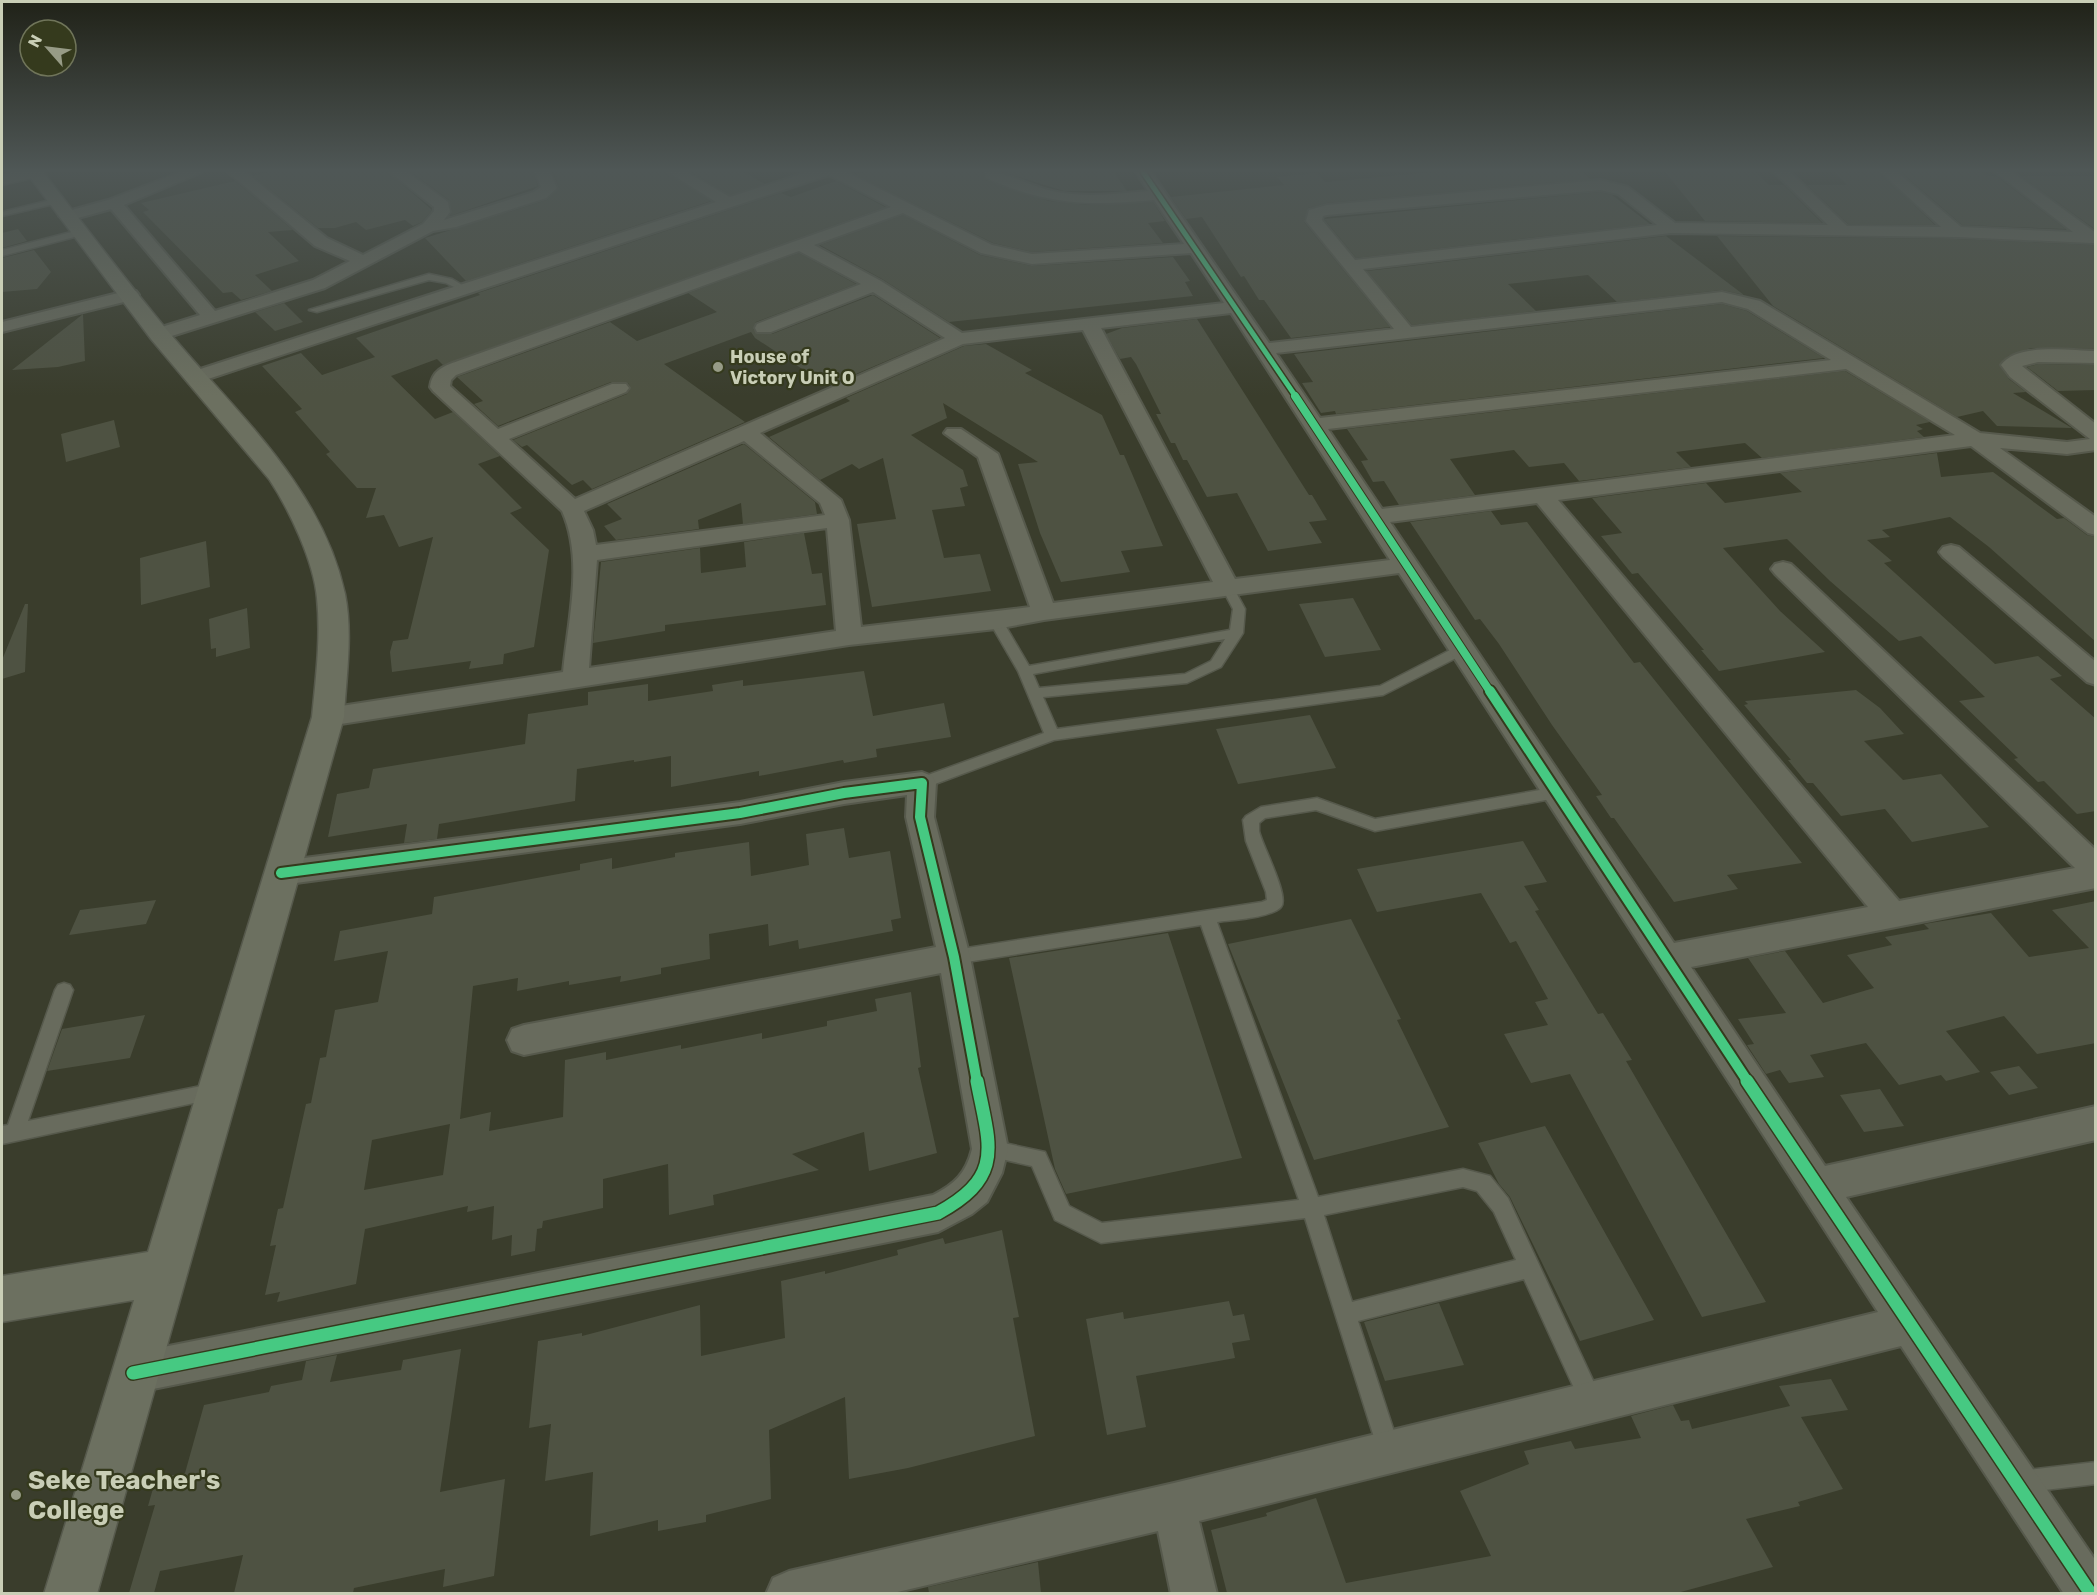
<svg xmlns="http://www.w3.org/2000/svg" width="2097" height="1595" font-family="Rubik,sans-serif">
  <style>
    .building { fill: #4e5242; fill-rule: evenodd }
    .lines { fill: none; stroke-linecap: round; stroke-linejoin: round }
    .lane-casing { stroke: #56594c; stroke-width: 3 }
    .street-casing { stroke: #56594c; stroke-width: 4 }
    .secondary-casing { stroke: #56594c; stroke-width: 3 }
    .primary-casing { stroke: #565a4a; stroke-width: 3 }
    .lane { fill: #686b5d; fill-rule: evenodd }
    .street { fill: #686b5d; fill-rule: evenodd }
    .secondary { fill: #6c7060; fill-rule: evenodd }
    .primary { fill: #6a6d5f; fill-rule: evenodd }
    .cycleway-far3-casing { stroke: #353a1d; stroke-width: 8 }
    .cycleway-far2-casing { stroke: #353a1d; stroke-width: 10 }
    .cycleway-far1-casing { stroke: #353a1d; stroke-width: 14 }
    .cycleway-casing { stroke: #353a1d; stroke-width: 16 }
    .cycleway-far3 { stroke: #46c982; stroke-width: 5 }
    .cycleway-far2 { stroke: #46c982; stroke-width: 8 }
    .cycleway-far1 { stroke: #46c982; stroke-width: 10 }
    .cycleway { stroke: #46c982; stroke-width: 13 }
    .poi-dot { fill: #979b86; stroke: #353a1d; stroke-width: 2 }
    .labels { text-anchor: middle; stroke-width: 4.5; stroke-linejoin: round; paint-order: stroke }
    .far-poi-label { font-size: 18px; font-weight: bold; fill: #c9ceb6; stroke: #353a1d; text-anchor: start }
    .near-poi-label { font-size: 26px; font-weight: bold; fill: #c9ceb6; stroke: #353a1d; text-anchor: start }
  </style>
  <rect width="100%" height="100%" fill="#3a3d2c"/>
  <!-- building -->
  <path class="building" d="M268 172H388L432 210 422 222 413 226 405 220 366 230 356 222 335 228H318L253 176Z
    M411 172H533L538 186 450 216 452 212 449 200Z
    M553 172H666L711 201 466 281 425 238 547 200 559 188Z
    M691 172H744L765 184 730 195Z
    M864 172H983L985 180 1049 201 1088 205 1153 202 1165 221 1148 223 1163 243 1032 252 993 243 856 175Z
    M1003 172H1114L1127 191H1064Z
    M1434 172H1582L1590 179 1327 203 1308 208 1304 222 1390 327 1291 338 1264 300H1259L1244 276 1241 277 1202 217 1186 219 1171 197 1284 185 1277 177 1317 173 1325 182Z
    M1665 172H1756L1769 185H1784L1822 223 1705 221Z
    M1834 172H1879L1935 225 1848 224 1807 185H1847Z
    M1901 172H1983L1988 176H1996L2066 229 1962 225Z
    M2021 176H2096V230Z
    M235 181 293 230 268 232 299 261 255 275 272 291 241 300 232 292 223 293 143 212 149 210 141 203Z
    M836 181 885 207 443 365 437 359 391 376 435 419 453 412 500 456 478 464 522 508 510 513 549 550 534 647 504 654 503 664 469 669 471 661 392 672 390 652 393 641 408 639 433 537 399 547 384 515 366 518 376 488H357L326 454 330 452 295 412 302 409 262 366 301 353 322 375 375 357 356 338 480 295 478 293 781 193 791 197Z
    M1600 192 1612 195 1650 224 1356 258 1324 219Z
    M903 215 980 255 1032 266 1173 257 1190 281 1185 282 1193 296 949 322 882 279 820 245Z
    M18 229 27 241 2 248V233Z
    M1666 236 1744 295 1722 290 1617 302 1588 275 1508 284 1536 311 1412 325 1367 271Z
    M1717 236 1957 239 2096 245V349L2031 348 2008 356 1999 365 2009 379 2026 392 2013 393 2072 428 1997 426 1983 411 1957 417 1773 306Z
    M34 250 51 272 37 289 2 292V258Z
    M799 253 856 284 756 322 753 329 757 334H772L873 295 940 338 828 386 755 338 751 332 664 364 745 422 592 489 583 480 572 485 527 445 522 447 513 440 627 394 631 388 628 383 611 382 498 426 474 404 483 401 457 377 610 322 637 341 717 312 688 293Z
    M284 303 303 322 275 331 255 312Z
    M1722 304 1747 311 1824 358 1336 414 1335 411 1321 413 1302 383 1313 382 1294 354Z
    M83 314 85 361 58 367 12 370Z
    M1197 319 1309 495H1312L1327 520 1309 522 1322 543 1268 551 1237 493 1207 497 1187 460H1183L1175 443H1171L1156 414H1161L1136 364 1131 357 1120 359 1106 334 1122 328Z
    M986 344 1032 370 1025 373 1102 415 1120 455H1124L1163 546 1121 551 1130 572 1061 582 1040 533 1018 464 1038 462 943 403 947 418 911 435 963 470 968 486 960 488 965 506 932 510 944 558 980 554 991 591 872 607 857 524 896 519 883 458 859 469 852 464 820 480 769 437 850 401 846 398 964 346Z
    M2038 364 2096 365V390L2058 391 2027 367Z
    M1845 371 1930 422 1916 425 1923 429 1917 431 1924 437 1762 458 1745 443 1676 452 1691 467 1579 481 1564 463 1529 467 1514 450 1450 459 1475 495 1399 505 1384 481 1373 482 1361 461 1368 460 1347 429Z
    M114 420 120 447 66 462 61 434Z
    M744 444 815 502 817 514 743 524 741 503 698 520 699 529 616 540 604 526 622 519 607 504Z
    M1937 453 1941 477 1993 472 2057 519 2064 518 2087 535 2096 537V642L1989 547 1950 517 1882 530 1890 537 1867 540 1892 561 1884 563 1995 664 2038 656 2062 676 2050 679 2096 719V811L2077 814 2044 781 2038 782 2014 759 2018 758 1959 701 1985 697 1921 636 1899 641 1830 581 1787 539 1723 548 1780 611 1825 652 1719 671 1701 650H1704L1638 573 1632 574 1601 536 1622 533 1592 498 1706 483 1725 503 1747 500 1802 492 1780 473Z
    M1491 511 1501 525 1527 522 1634 663 1640 662 1802 863 1727 875 1738 889 1674 902 1614 818H1611L1596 796 1602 795 1552 725 1499 644 1480 619 1475 620 1410 522Z
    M804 533 812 574 822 573 826 605 665 625V631L593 643 601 562 700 548 701 573 746 567 744 542Z
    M206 541 210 587 141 605 140 558Z
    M1353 598 1381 650 1325 657 1299 604Z
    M25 604H28L25 672 2 679V660Z
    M247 608 250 648 216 657V648L211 649 209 619Z
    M864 671 873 716 944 703 951 737 876 749 877 757 844 763 843 760 759 776V771L671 787V756L634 762V760L577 769 575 801 439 824 437 839 404 843 407 824 328 837 337 794 369 788 373 769 525 744 528 714 588 705V692L648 684V701L713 691 712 685 743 680V686Z
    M1856 690 1880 708 1904 734 1864 741 1903 780 1941 774 1989 827 1912 842 1885 809 1841 816 1813 783H1807L1788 760H1791L1744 705 1748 704 1745 701Z
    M1310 715 1336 768 1238 784 1216 729Z
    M844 828 849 858 890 851 901 918 891 920 893 931 799 949 798 940 769 946 768 924 709 934 710 959 661 968V974L620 982 621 976 569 985V981L517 991 518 978 473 986 460 1119 491 1112 489 1131 563 1117 565 1060 606 1052V1060L681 1045V1049L762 1033V1039L827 1026V1021L877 1011 875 999 911 992 921 1067 918 1068 937 1153 869 1171 864 1132 792 1154 819 1170 713 1195 714 1205 669 1215 668 1164 603 1179V1208L543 1221 542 1228 537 1229 535 1251 511 1256 512 1235 492 1240 494 1206 467 1212 468 1206 365 1229 356 1284 277 1302 280 1292 265 1295 276 1245 270 1246 278 1209 283 1208 306 1104 311 1103 320 1058 326 1057 335 1010 378 1002 388 951 334 961 340 931 432 914 434 897 580 870V864L612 858V869L675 857V853L749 842 751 876 809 865 806 834ZM450 1124 443 1175 364 1190 372 1140Z
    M1523 841 1547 882 1524 886 1539 910 1535 911 1598 1014 1603 1013 1632 1060 1626 1061 1766 1302 1702 1317 1570 1074 1531 1083 1504 1034 1548 1025 1535 1002 1548 999 1516 941 1510 943 1481 893 1377 912 1357 869Z
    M156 900 146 924 69 935 80 910Z
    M2096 901V1043L2037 1054 2004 1016 1946 1031 1980 1072 1946 1081 1941 1075 1899 1085 1866 1043 1810 1055 1824 1077 1789 1083 1780 1070 1766 1074 1747 1045 1754 1044 1738 1019 1786 1013 1748 958 1785 951 1823 1003 1874 988 1847 955 1892 945 1885 937 1929 929 1924 924 1991 913 2029 957 2089 948 2052 910Z
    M1351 919 1401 1019 1397 1020 1449 1127 1314 1160 1228 944Z
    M1168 933 1242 1158 1066 1194 1055 1169 1009 958Z
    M145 1015 130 1058 47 1071 62 1029Z
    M2019 1066 2038 1088 2009 1095 1990 1072Z
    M1880 1089 1904 1126 1864 1132 1840 1095Z
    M1545 1126 1654 1320 1580 1341 1510 1197 1499 1184 1478 1143Z
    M1002 1230 1019 1317 1013 1318 1035 1436 908 1468 849 1479 845 1397 769 1430 771 1499 706 1515V1522L658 1531V1520L590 1536 593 1472 545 1481 551 1424 529 1428 538 1341 582 1333V1336L700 1305 701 1356 785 1338 781 1281 825 1271V1274L898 1255 897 1250 943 1238 945 1244Z
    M1229 1301 1233 1316 1244 1314 1250 1340 1232 1343 1235 1358 1136 1376 1146 1427 1107 1435 1086 1319 1123 1312 1124 1319Z
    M1439 1303 1464 1365 1385 1381 1364 1322Z
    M461 1349 440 1492 505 1479 494 1576 443 1587 445 1569 354 1588 353 1593H234L243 1555 160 1571 154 1593H129L155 1505 148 1506 156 1478 185 1473 204 1405 269 1392 271 1386 302 1380 306 1361 337 1355 330 1382 401 1370 403 1360Z
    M1831 1379 1848 1410 1801 1417 1843 1489 1798 1502 1800 1506 1746 1519 1773 1567 1677 1593H1227L1211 1530 1267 1516 1266 1513 1316 1498 1346 1583 1491 1556 1460 1491 1529 1464 1524 1451 1571 1441 1575 1449 1641 1438 1631 1416 1673 1405 1681 1421 1689 1420 1692 1429 1790 1406 1779 1386Z
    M1038 1562 1041 1593H929L928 1587Z"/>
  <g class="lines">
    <!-- lane casing -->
    <g class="lane-casing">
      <path id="lane" d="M55 199 59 201 58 203 2 216V212Z
        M79 230 82 231V235L2 256V250Z
        M429 274 452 279 467 288 462 291 446 283 429 280 317 312 309 310Z
        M1228 584 1232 585 1245 609 1243 633 1221 667 1187 683 1043 697 1057 729 1380 686 1456 647 1461 646 1468 650 1466 653 1383 695 1054 740 927 787H917L915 783 917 779 1044 733 1018 671 989 621 991 618H1001L1029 666 1230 630 1233 609 1222 588ZM1225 639 1211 661 1185 674 1039 688 1033 674Z
        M1557 787 1564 793 1562 797 1375 831 1316 810 1265 818 1259 823V831C1262 845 1290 897 1281 907 1271 918 1231 920 1217 922L1318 1197 1463 1169 1490 1176 1508 1198 1603 1402 1600 1410 1592 1413 1584 1410 1524 1279 1358 1321 1400 1450 1397 1458 1389 1461 1381 1458 1378 1450 1305 1218 1101 1243 1055 1220 1032 1166 983 1155 981 1149 983 1143 990 1140 1045 1152 1069 1206 1102 1223 1299 1200 1201 925 954 964 948 962 946 957 948 952 954 950 1262 902 1267 900 1266 892 1246 841 1243 820 1246 816 1261 807 1317 798 1375 819ZM1463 1187 1477 1191 1494 1212 1516 1260 1352 1302 1324 1215Z
        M64 983 70 985 73 990 28 1121 216 1083 222 1085 225 1091 222 1097 2 1144V1126L8 1125 55 990 58 985Z
        M2096 1462V1484L2020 1493 2012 1490 2009 1482 2012 1474 2020 1471Z"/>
    </g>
    <!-- street casing -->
    <g class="street-casing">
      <path id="street" d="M181 172H202L124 205 215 311 313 280 350 261 315 246 228 172H245L327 238 363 255 423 224 434 211V207L390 172H407L448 202 450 212 444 220 534 192 541 187 535 172H550L557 188 546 198 456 227 433 231 325 288 159 340 152 338 150 334 152 330 200 315 111 209 67 221 59 216 61 213 108 200Z
        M668 172H686L730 197 808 172H846L992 245 1032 254 1184 244 1154 200C1088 206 1048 205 986 178L985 172C1008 172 1029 186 1052 191 1083 198 1117 194 1148 191L1136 172H1151L1269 343 1394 329 1306 221 1309 210 1327 205 1600 180 1628 187 1675 223 1828 225 1774 172H1790L1847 226 1941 227 1881 172H1897L1961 227 2073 232 1995 172H2012L2096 233V243H2092L1957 237 1671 233 1363 269 1411 327 1722 292 1760 301 1980 433 2067 442 2090 439 2010 377 2001 365C2017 342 2071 351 2096 351V363L2038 362 2022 366 2096 424V450L2067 454 2000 448 2096 517V535L2088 533 1971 446 1558 500 1899 901 2075 868 1775 574 1771 569 1775 564 1783 562 1791 564 2096 850V888L1691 967 1825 1166 2096 1106V1140L1846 1197 2096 1561V1594H2064L1901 1346 1199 1521 1217 1594H1171L1158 1531 889 1594H766L773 1578 789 1571 1174 1483 1878 1312 1399 573 1044 620 996 629 849 645 328 726 319 724 315 717 319 710 328 708 563 672C568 620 584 560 562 511L433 391 430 387C432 370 444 366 458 361L891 207 829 175 202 381 195 383 185 377 188 373 716 202ZM1600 190 1618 194 1657 225 1355 260 1322 220 1323 216 1327 215ZM903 213 981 253 1032 264 1191 253 1224 303 962 333 881 281 814 245ZM799 251 861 284 757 324 755 328 757 332H771L873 292 945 338 575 499 509 439 626 392 629 388 626 384H612L498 429 450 386 451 380 456 375ZM1722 302 1748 309 1831 360 1320 418 1276 353ZM1231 313 1390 560 1235 579 1101 328ZM1083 330 1213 582 1053 603 998 454 961 429H947L944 433 978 457 1030 607 861 627 849 520 841 500 760 433 963 344ZM1846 369 1955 435 1382 509 1328 429ZM744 441 820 503 825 515 596 545 593 530 584 511ZM1537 503 1868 907 1674 943 1390 522ZM827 528 836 631 589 668 597 560Z
        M130 290 136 291 139 295 136 299 2 332V322Z
        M1951 545 1959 547 2096 662V685L2087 682 1943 557 1939 552 1943 547Z
        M922 772 932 776 936 783 934 817 970 957 1008 1149 1002 1173 987 1202 972 1214 938 1232 133 1393 119 1387 113 1373 119 1359 133 1353 933 1195C955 1184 966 1173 972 1149L941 973 524 1055 512 1051 507 1040 512 1029 524 1025 936 947 906 817 907 795 844 804 740 824 281 885 270 881 266 873 270 865 281 861 740 802 844 782Z"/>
    </g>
    <!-- secondary casing -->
    <g class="secondary-casing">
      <path id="secondary" d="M26 172H43C84 225 124 278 167 330 235 412 321 485 345 594 353 634 346 677 344 717L97 1594H44L134 1300 2 1322V1276L148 1252 312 717C316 677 321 638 317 598 314 562 289 509 269 479L151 339Z"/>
    </g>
    <!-- primary casing -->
    <g class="primary-casing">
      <path id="primary" d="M12 172H44L41 176 2 185V175Z"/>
    </g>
    <!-- lane -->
    <use href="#lane" class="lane"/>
    <!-- street -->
    <use href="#street" class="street"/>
    <!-- secondary -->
    <use href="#secondary" class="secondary"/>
    <!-- primary -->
    <use href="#primary" class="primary"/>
    <!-- cycleway-far3 casing -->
    <g class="cycleway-far3-casing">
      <path id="cycleway-far3" d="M1143 172 1296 397"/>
    </g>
    <!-- cycleway-far2 casing -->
    <g class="cycleway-far2-casing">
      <path id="cycleway-far2" d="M1295 396 1491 693"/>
    </g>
    <!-- cycleway-far1 casing -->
    <g class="cycleway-far1-casing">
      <path id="cycleway-far1" d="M1490 691 1748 1082
        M281 873 740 813 844 793 922 783 920 817 954 957 977 1082"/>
    </g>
    <!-- cycleway casing -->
    <g class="cycleway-casing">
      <path id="cycleway" d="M1747 1081 2091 1594
        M133 1373 938 1213C1006 1176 989 1145 977 1081"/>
    </g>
    <!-- cycleway-far3 -->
    <use href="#cycleway-far3" class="cycleway-far3"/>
    <!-- cycleway-far2 -->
    <use href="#cycleway-far2" class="cycleway-far2"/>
    <!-- cycleway-far1 -->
    <use href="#cycleway-far1" class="cycleway-far1"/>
    <!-- cycleway -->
    <use href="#cycleway" class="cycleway"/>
  </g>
  <!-- sky -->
  <linearGradient id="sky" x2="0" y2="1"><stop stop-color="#202218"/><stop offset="0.43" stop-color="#4f5756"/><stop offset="1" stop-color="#4f5756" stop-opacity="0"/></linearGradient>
  <rect width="2097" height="396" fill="url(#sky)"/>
  <!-- markers -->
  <g class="poi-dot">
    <circle cx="718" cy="367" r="6"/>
    <circle cx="16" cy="1495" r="6"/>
  </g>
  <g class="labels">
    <!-- far-poi labels -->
    <g class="far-poi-label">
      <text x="730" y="363">House of<tspan x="730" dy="21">Victory Unit O</tspan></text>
    </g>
    <!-- near-poi labels -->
    <g class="near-poi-label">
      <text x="28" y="1489">Seke Teacher's<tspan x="28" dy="30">College</tspan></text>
    </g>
  </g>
  <!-- border -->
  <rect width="2097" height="1595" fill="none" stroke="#c9ceb6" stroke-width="6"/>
  <!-- north arrow -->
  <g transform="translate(48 48) rotate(298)"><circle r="28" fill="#353a1d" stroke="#70755a" stroke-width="1.5"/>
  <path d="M0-4.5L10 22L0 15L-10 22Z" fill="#979b86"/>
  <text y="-9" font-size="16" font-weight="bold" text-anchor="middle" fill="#c9ceb6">N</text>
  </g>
</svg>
